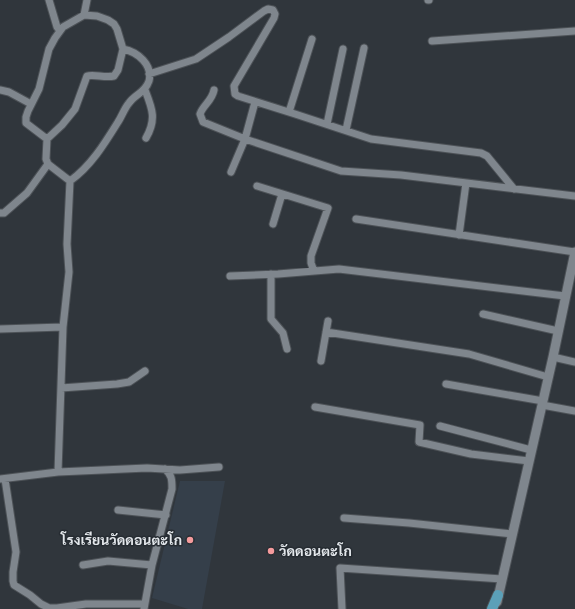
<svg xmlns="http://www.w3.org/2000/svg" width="575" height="609" font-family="Barlow,Sarabun,sans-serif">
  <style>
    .built { fill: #353f4a }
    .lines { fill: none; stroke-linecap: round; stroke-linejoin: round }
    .minor-casing { stroke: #4d5257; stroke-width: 9 }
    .tertiary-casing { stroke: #4d5257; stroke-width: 11 }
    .primary-casing { stroke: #4d5257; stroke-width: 12 }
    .minor { stroke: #7f868d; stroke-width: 7 }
    .tertiary { stroke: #7f868d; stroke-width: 9 }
    .primary { stroke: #5ba0b8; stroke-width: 10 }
    .poi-dot { fill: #f59b9d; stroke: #262c32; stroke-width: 1.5 }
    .labels { text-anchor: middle; stroke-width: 3; stroke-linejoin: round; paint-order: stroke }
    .poi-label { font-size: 14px; font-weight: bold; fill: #e3e7eb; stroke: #262c32; text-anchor: end }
  </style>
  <rect width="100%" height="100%" fill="#30363c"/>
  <!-- built -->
  <path class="built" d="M180 481H225L202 609H188L152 598Z"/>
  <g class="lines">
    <!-- minor casing -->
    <g class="minor-casing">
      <path id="minor" d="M49 0 57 27 60 31
        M428 0H429
        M84 15 87 0
        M432 41 575 31
        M149 74 196 59 229 37 264 11 268 9 273 10 275 14 274 18 234 86 235 94 238 96 295 114 371 139 481 153 487 156 514 189
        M0 90 9 92 31 104
        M145 90C152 108 157 119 146 138
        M214 90C212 101 203 105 200 114L203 122 245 139 341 171 401 175 575 196
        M289 112 312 39
        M327 124 343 49
        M346 130 364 48
        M47 139 62 125 75 109 87 76C94 74 105 78 114 76L118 70 123 49 117 29 114 24 108 20 97 16 84 15 63 27 55 38 49 49 39 89 28 111 26 117V123L47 139 46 159 48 164 70 181
        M231 172 245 139 255 102
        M70 181C91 166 105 143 118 122 122 116 124 109 129 103 135 94 145 93 149 81 153 65 138 52 123 49
        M257 186 328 208 311 256V263L314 271
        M0 213H4L27 193 48 164
        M356 219 575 252
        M273 224 282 194
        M459 235 466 183
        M271 274V319L283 333 287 349
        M230 276 278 274 339 269 565 296
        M483 314 558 331
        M0 329 63 327
        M326 332 469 354 548 377
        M553 357 575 362
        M321 361 328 321
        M446 384 543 401
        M61 388 117 384 129 382 145 371
        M542 405 575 411
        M315 407 420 425 419 442 471 454 529 461
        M440 426 531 450
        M58 472 63 327 69 272 67 244 70 181
        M0 479 58 472 147 468 180 470 219 467
        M5 479 16 552 13 572V581L14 585 30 595 41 604 49 608H57L86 604H144
        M118 510 166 515
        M344 518 409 523 512 534
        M83 565 108 561 152 565
        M144 609 152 565 172 489C172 480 172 475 165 469
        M342 609 340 568 502 579"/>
    </g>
    <!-- tertiary casing -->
    <g class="tertiary-casing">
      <path id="tertiary" d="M497 602 553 357 575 252"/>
    </g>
    <!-- primary casing -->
    <g class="primary-casing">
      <path id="primary" d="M492 609 498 595"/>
    </g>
    <!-- minor -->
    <use href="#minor" class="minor"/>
    <!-- tertiary -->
    <use href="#tertiary" class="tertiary"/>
    <!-- primary -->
    <use href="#primary" class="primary"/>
  </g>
  <!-- markers -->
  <g class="poi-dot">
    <circle cx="190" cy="540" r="4"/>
    <circle cx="271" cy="551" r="4"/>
  </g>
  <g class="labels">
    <!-- poi labels -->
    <g class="poi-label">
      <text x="182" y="545">โรงเรียนวัดดอนตะโก</text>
      <text x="279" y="556" text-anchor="start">วัดดอนตะโก</text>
    </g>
  </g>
</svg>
